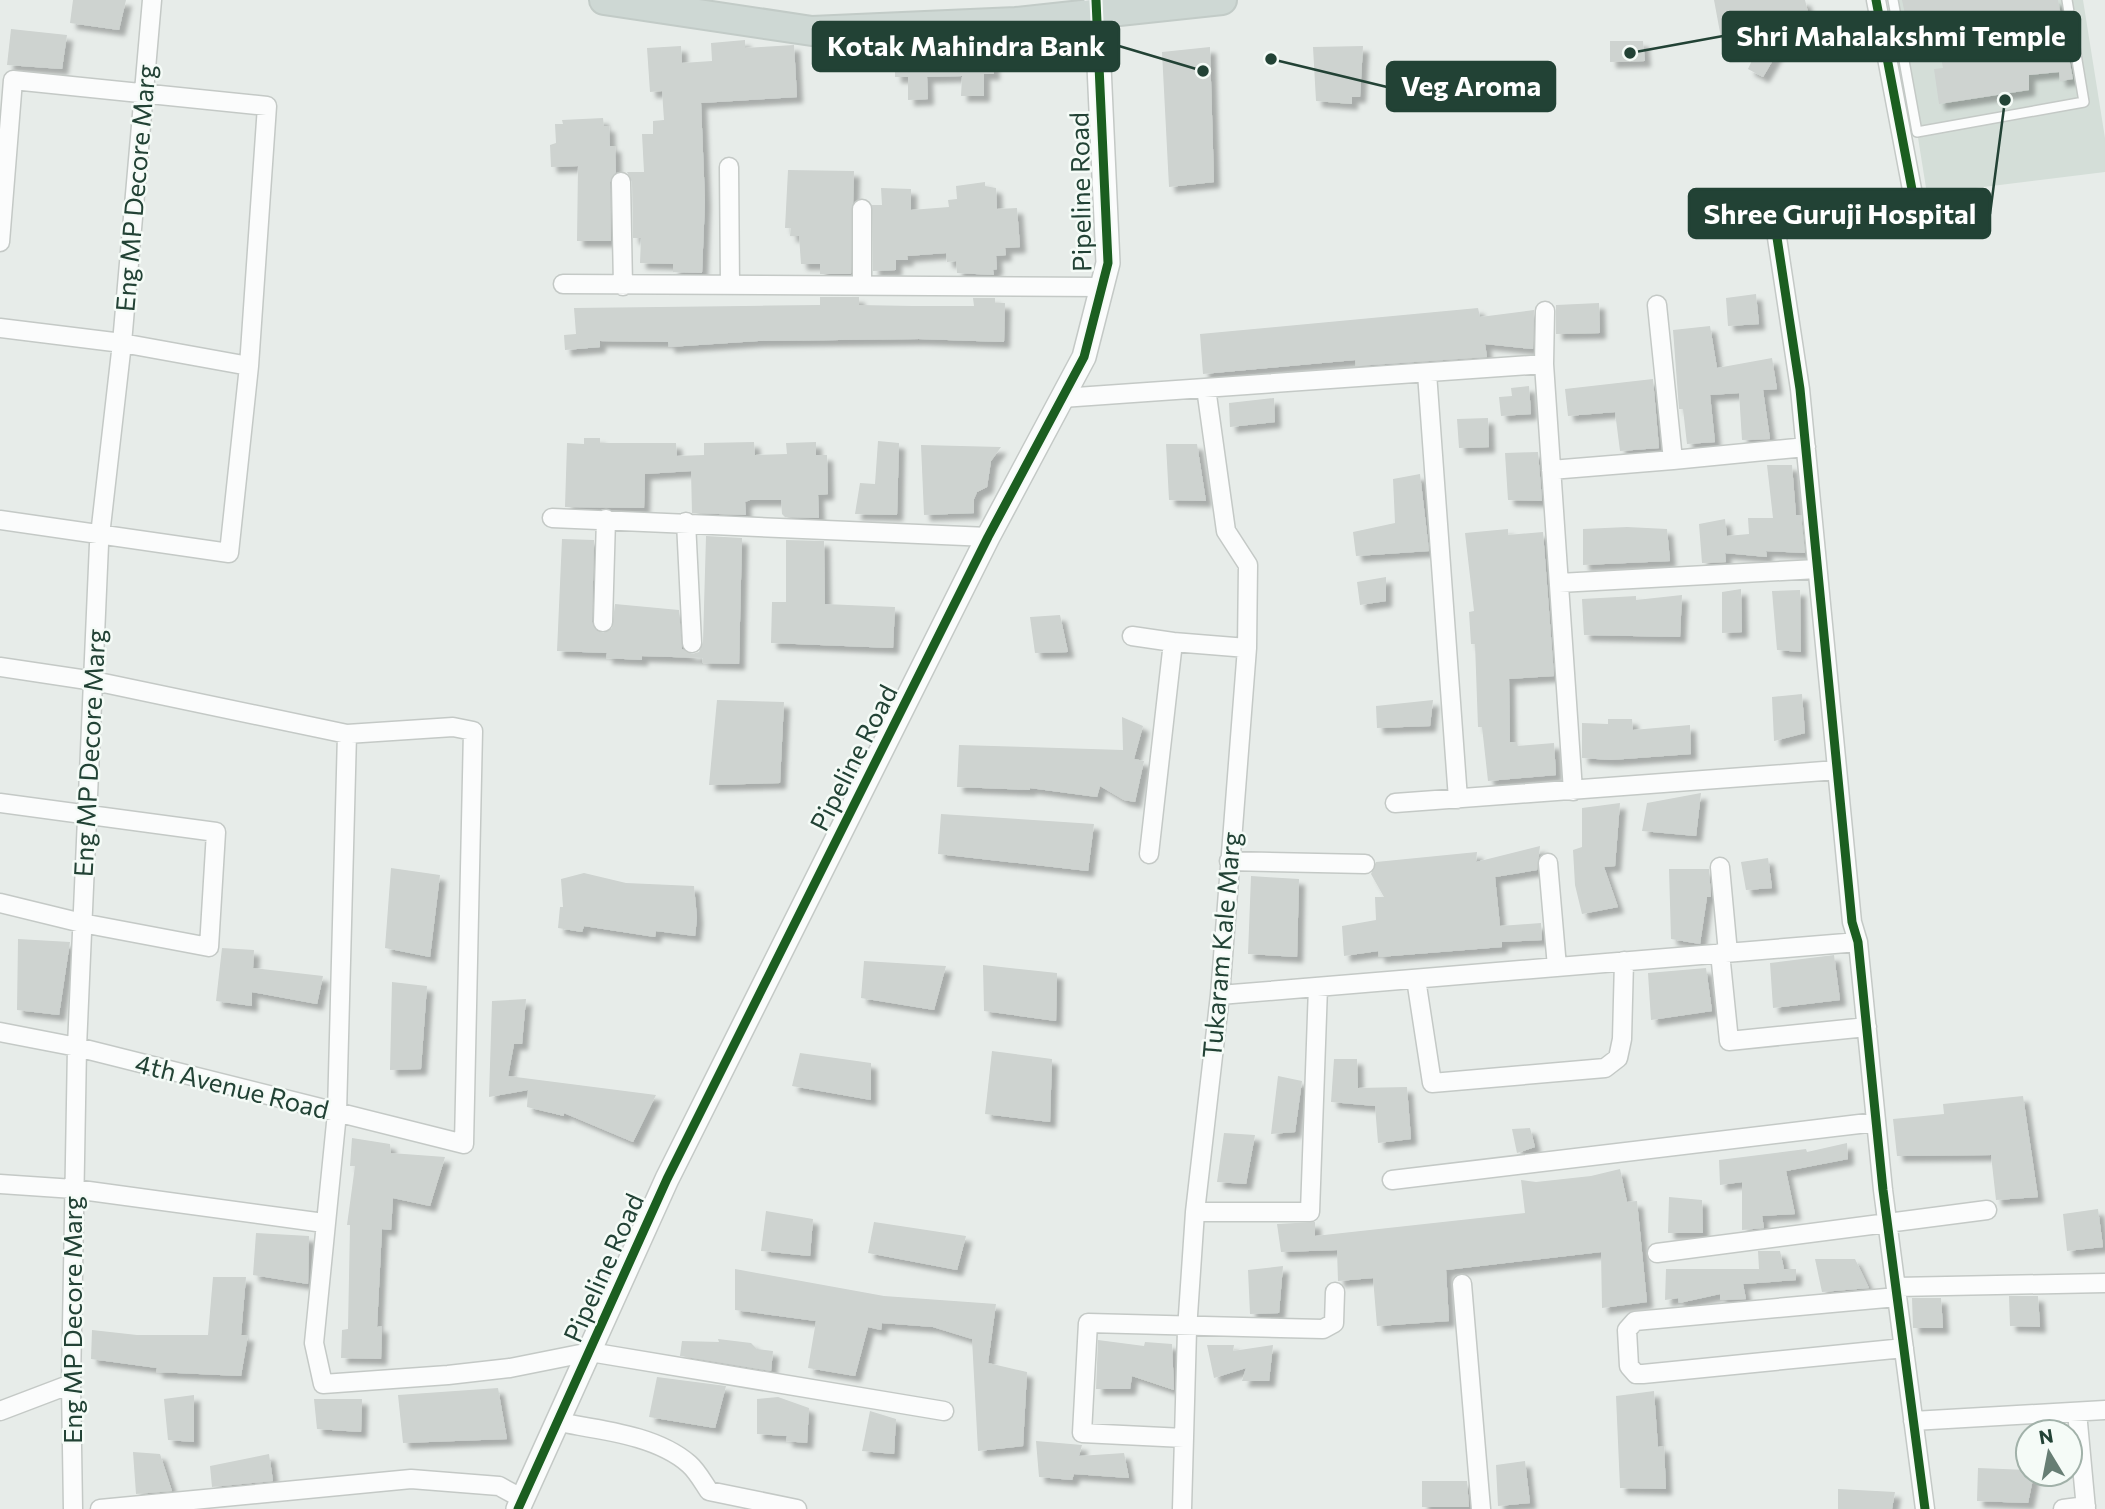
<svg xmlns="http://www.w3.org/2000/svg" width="2105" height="1509" font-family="Commissioner,sans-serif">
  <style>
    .built { fill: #d4ded8 }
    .building { fill: #ced3d0; filter: url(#shadow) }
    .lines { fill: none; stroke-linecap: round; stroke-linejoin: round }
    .service-casing { stroke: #c4c9c6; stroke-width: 12 }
    .minor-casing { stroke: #c4c9c6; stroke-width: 21 }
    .tertiary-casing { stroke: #c4c9c6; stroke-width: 26 }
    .primary-casing { stroke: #c2cbc7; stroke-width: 32 }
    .service { stroke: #fbfcfc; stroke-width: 9 }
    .minor { stroke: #fbfcfc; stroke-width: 18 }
    .tertiary { stroke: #fbfcfc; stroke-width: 23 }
    .primary { stroke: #ced8d4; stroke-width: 28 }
    .cycleway-casing { stroke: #f5fbf7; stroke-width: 13 }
    .cycleway { stroke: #1b5e20; stroke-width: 9 }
    .labels { text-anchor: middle; stroke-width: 5; stroke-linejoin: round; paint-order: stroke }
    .street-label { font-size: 26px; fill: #224235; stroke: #f5fbf7 }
    .leader { fill: none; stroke: #224235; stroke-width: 2.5 }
    .callout-dot { fill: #224235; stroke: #f5fbf7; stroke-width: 2.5 }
    .callout { fill: #224235; stroke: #224235; stroke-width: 2.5 }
    .callout-label { font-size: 28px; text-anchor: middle; font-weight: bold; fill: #fff }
  </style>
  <defs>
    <filter id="shadow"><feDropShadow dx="6" dy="6" stdDeviation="2" flood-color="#0004"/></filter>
  </defs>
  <rect width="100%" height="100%" fill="#e7ece9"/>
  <!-- built -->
  <path class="built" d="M1896 0H2083L2105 138V172L1927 194Z"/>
  <!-- building -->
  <path class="building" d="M73 0H126L119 30 70 23Z
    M1714 0H1805L1812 29 1802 31 1804 39 1783 43 1763 77 1748 69 1758 48 1724 54Z
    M1902 0H2058L2073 79 2060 81 2059 72 2029 75V90L1939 104 1934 69 1943 68 1938 40 1911 44Z
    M11 29 67 35 62 69 7 65Z
    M745 40V48L794 45 797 97 701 103 705 201 702 273 673 272V264L640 263 641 238H633L632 182 627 172H644L642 134H653V121L664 120 662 91 650 92 647 48 681 46 682 63 712 61 711 43Z
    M1610 41H1643L1645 61 1610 62Z
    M981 46V52H993L994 74H984V96H961L962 76 927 77 928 99 908 100V77H895V58L917 59V54L943 53 942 48Z
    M1363 46 1360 97H1352V104L1316 101 1313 47Z
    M1210 47 1214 182 1169 187 1162 52Z
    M603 118 604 126H609L610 146H615L616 172 610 182 611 241H577L578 166 551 167 550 145 556 143 555 124H563L562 120Z
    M788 170 854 171 851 274H820V264H801L799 236H790L791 228H785Z
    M985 182V186L996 188 997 209 1017 208 1020 247 1005 248 1006 255 996 256 997 269 993 270 994 275 957 273 956 261 947 262 946 253 907 256 908 260H896V270L873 271 872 205H882L881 188 911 189V210L949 207 948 200 957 199 956 186Z
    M1756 294 1759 324 1728 326 1726 298Z
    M820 297H859V305L913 306H974L973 298H995V303H1005L1004 342 919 339 758 341 669 347 668 342 600 341V347L565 350 564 335 576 334 574 308 820 305Z
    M1599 303 1600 333 1556 334V305Z
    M1478 308 1480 317 1534 310 1533 349 1485 344 1487 357 1356 366 1355 360 1203 374 1200 334Z
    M1710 326 1717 368 1772 358 1777 389 1763 390 1770 439 1742 440 1739 393 1710 395 1715 442 1687 444 1683 409H1679L1673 330Z
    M1653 379 1659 448 1620 451 1615 412 1568 416 1565 389Z
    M1529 386 1531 414 1501 416 1499 397 1512 396 1511 388Z
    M1274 398 1275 422 1230 427 1229 403Z
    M1488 418 1489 447 1459 448 1457 419Z
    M584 438H600V443H676L677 456 704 455V443L754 442 755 455 787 454 786 443 816 442V455H827L828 494 818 495 819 518 785 517 782 514 781 500H750L745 502 746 515 692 513 691 471 645 474 644 508 565 507 567 443 584 444Z
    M878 441 899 443 897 515 855 514 860 483 875 484Z
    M1166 444H1197L1206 501 1169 500Z
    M921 445 1001 447 991 461 987 487 977 492 974 499V513L924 515Z
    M1538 452 1542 501 1508 500 1505 453Z
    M1767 465H1792L1796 515H1801L1805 553 1766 551 1767 557 1725 553 1726 562 1702 563 1699 524 1725 519 1727 536 1749 534 1748 518H1773Z
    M1420 474 1429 551 1356 556 1353 532 1395 523 1393 479Z
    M1627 527 1667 529 1670 561 1583 565V529Z
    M1508 529V535L1543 532 1554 676 1509 679 1510 742H1517V746L1554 743 1556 775 1488 781 1482 727H1478L1475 644H1471L1469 612 1474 611 1465 533Z
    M706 536 742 538 739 664 702 663 703 658 642 656V660L606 658 607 653 557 651 562 539 594 540 592 622 597 631 603 633 612 628 615 604 679 610 682 649 692 654 699 652 703 642Z
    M786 540 824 541 825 604 895 607 893 648 771 643 772 602H786Z
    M1386 577V601L1360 605 1357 582Z
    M1741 589 1742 632 1722 633V592Z
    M1800 590 1801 652 1777 650 1772 591Z
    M1682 595 1680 637 1584 635 1582 599 1636 596V600Z
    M1060 615 1068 652 1035 653 1030 617Z
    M1802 694 1805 733 1774 741 1772 697Z
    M717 700 784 702 780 783 709 785Z
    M1433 700 1430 726 1377 728 1376 706Z
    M1122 717 1143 726 1134 759 1144 761 1135 802 1124 800 1100 786 1097 797 1030 788V790L957 787 959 745 1123 750Z
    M1608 719H1632L1633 730 1690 725 1691 754 1611 760 1582 758V723L1608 724Z
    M1701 793 1696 836 1642 831 1647 803Z
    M1620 803 1615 866 1604 867 1618 907 1582 914 1575 885 1573 850 1582 847V808Z
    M941 814 1094 824 1088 871 938 854Z
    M1540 846 1537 870 1495 877 1500 926 1541 923 1542 940 1502 942V947L1379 957 1378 951 1344 956 1342 926 1376 920 1375 897H1384L1371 874 1376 862 1477 852 1476 862Z
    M1768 858 1772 888 1746 890 1741 862Z
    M391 868 440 875 430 957 385 948Z
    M1669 869H1709L1711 897H1707L1700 944 1671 939Z
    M584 873 626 883 694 886 697 918 695 936 656 931 655 937 584 926 582 932 558 928 560 907H563L561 879Z
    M1251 876 1299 879 1297 957 1248 954Z
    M18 939 70 942 59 1015 17 1010Z
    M222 948 254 950 253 968 323 976 317 1004 252 992V1006L216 1001Z
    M1834 955 1840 1000 1773 1008 1770 963Z
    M864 961 946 966 934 1010 861 998Z
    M983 965 1057 973 1056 1021 984 1011Z
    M1706 968 1712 1011 1651 1020 1648 973Z
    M392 982 427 986 421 1069 390 1070Z
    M526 999 522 1044H514L508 1076 656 1095 633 1142 564 1113V1116L527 1107 528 1090 489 1097 492 1001Z
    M992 1051 1052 1059 1050 1122 985 1114Z
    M800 1053 871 1063V1100L792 1086Z
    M1334 1059H1357L1358 1088 1407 1087 1411 1139 1378 1143 1375 1106 1331 1102Z
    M1278 1076 1302 1081 1295 1132 1271 1134Z
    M2023 1096 2038 1197 1996 1200 1991 1155 1897 1156 1893 1119 1944 1114 1943 1104Z
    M1530 1128 1535 1147 1517 1153 1512 1129Z
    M1224 1133 1255 1135 1246 1184 1217 1182Z
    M352 1138 390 1144 391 1153 445 1157 430 1206 393 1198 391 1230 382 1229 377 1327 382 1326 381 1359 341 1358 342 1330 348 1329 350 1225H347L355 1166H350Z
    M1847 1143 1848 1159 1786 1171 1795 1214 1762 1216 1764 1228 1742 1230V1182L1720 1185 1719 1160 1806 1149 1807 1152Z
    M1620 1169 1627 1202 1637 1201 1647 1302 1602 1308 1601 1252 1446 1270 1449 1321 1377 1326 1373 1278 1338 1281 1337 1250 1281 1252 1277 1224 1315 1222V1236L1525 1213 1521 1180 1536 1182 1591 1176Z
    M1669 1197 1702 1200 1703 1233H1668Z
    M2098 1209 2103 1247 2067 1251 2063 1214Z
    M766 1211 813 1219 810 1256 761 1251Z
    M874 1222 966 1236 957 1270 868 1253Z
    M256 1233 309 1236 308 1284 253 1275Z
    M1758 1251H1780L1784 1269H1796V1280L1743 1284 1746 1299 1720 1300V1294L1679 1303 1678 1298 1665 1300 1666 1269H1759Z
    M1815 1259H1855L1869 1288 1822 1292Z
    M1283 1266 1279 1313 1250 1314 1248 1270Z
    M735 1269 884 1296 996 1304 988 1363 1027 1372 1023 1446 978 1451 972 1339 933 1327 882 1323 881 1330 868 1327 855 1376 808 1368 816 1321 735 1310Z
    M213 1277H246L241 1335H248L241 1376 156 1372 157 1368 91 1359 92 1330 137 1335H208Z
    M2009 1296H2038L2040 1327 2010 1326Z
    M1912 1298H1941L1943 1328H1913Z
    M718 1339 751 1343 757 1349 773 1351 771 1371 680 1356 682 1341 719 1342Z
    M1098 1340 1144 1346 1145 1342 1172 1344 1174 1390 1132 1376 1130 1389H1096Z
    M1207 1345H1234L1233 1351 1273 1345 1269 1381H1242L1246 1368 1214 1378Z
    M657 1377 726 1386 715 1428 649 1417Z
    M498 1388 507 1439 403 1443 398 1395Z
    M1654 1391 1658 1447 1664 1446 1666 1489 1620 1488 1616 1396Z
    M194 1395V1442L168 1440 164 1399Z
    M778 1397 809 1408 807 1443 786 1441 787 1436 757 1434V1399Z
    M314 1399H362L361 1432 317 1429Z
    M870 1411 896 1419 894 1454 862 1451Z
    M1036 1441 1082 1445 1079 1456 1124 1453 1129 1478 1074 1474 1072 1480 1039 1477Z
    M133 1452 160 1454 172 1491 136 1494Z
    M269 1454 273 1481 212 1487 210 1466Z
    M1525 1461 1530 1503 1498 1506 1496 1465Z
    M1978 1468 2028 1470V1474H2034L2028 1503 1977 1501Z
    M1422 1481H1467L1469 1507H1422Z
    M1838 1489 1895 1492 1892 1509H1838Z"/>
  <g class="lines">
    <!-- service casing -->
    <g class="service-casing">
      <path id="service" d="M1893 0 1917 132 2084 102 2067 0"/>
    </g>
    <!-- minor casing -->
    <g class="minor-casing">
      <path id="minor" d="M1876 0 1918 221 1774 218 1800 389 1852 922 1858 942 1883 1190 1925 1509
        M729 167 730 285
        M621 182 623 286
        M0 242 13 80 267 106 249 366 229 553 0 520
        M563 284 1102 287
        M862 286V209
        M1657 305 1673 460 1806 447
        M1545 311 1544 364 1573 791
        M0 328 122 343 249 366
        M1427 373 1458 799
        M1062 398 1544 364
        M1551 470 1673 460
        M552 518 988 537
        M686 522 692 643
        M1559 583 1817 569
        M603 622 606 519
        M1132 636 1173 642
        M0 667 94 681 347 734 453 727 473 731 464 1144 77 1047 0 1032
        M347 734 337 1113 314 1343 323 1384 448 1375 510 1368 590 1352 944 1411
        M0 803 216 832 209 947 82 923 0 903
        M1395 803 1837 770
        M1149 854 1173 642 1247 648
        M1229 861 1365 864
        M1548 863 1557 967
        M1720 867 1728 953
        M1720 953 1729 1041 1867 1027
        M1416 979 1432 1083 1605 1068 1618 1058 1622 1039 1624 961
        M1220 995 1858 942
        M1392 1180 1876 1122
        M0 1184 74 1189 324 1223
        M1195 1212H1310L1318 987
        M1657 1253 1987 1210
        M1462 1284 1481 1509
        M1896 1287 2105 1283
        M1897 1297 1635 1321 1627 1330 1629 1366 1636 1374H1643L1904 1348
        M0 1411 71 1384
        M2077 1412 2086 1509
        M1913 1421 2105 1410
        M558 1422C600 1430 656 1435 689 1464 697 1471 703 1482 709 1491L797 1509
        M1184 1438 1082 1433 1088 1323 1323 1329 1334 1323 1335 1292
        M73 1509 71 1384 77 1047 99 544 122 343 152 0
        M100 1509 411 1479 499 1486 523 1499
        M1182 1509 1187 1330 1195 1212 1220 995 1247 648 1248 565 1226 531 1206 388
        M2063 1509 2086 1506"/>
    </g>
    <!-- tertiary casing -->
    <g class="tertiary-casing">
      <path id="tertiary" d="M518 1509 667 1179 988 537 1084 357 1108 263 1096 0"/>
    </g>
    <!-- primary casing -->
    <g class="primary-casing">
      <path id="primary" d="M604 0 812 31 1016 22 1222 0"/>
    </g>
    <!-- service -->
    <use href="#service" class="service"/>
    <!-- minor -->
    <use href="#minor" class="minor"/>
    <!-- tertiary -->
    <use href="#tertiary" class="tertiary"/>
    <!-- primary -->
    <use href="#primary" class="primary"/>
    <!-- cycleway casing -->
    <g class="cycleway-casing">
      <path id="cycleway" d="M1876 0 1918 221 1774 218 1800 389 1852 922 1858 942 1883 1190 1925 1509
        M518 1509 667 1179 988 537 1084 357 1108 263 1096 0"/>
    </g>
    <!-- cycleway -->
    <use href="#cycleway" class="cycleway"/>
  </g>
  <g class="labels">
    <!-- street labels -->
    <g class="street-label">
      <text transform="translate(136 188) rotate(-85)" y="9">Eng MP Decore Marg</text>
      <text transform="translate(1081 192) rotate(-91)" y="9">Pipeline Road</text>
      <text transform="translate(90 753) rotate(-87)" y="9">Eng MP Decore Marg</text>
      <text transform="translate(854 758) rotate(-63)" y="9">Pipeline Road</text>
      <text transform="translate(1222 945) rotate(-85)" y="9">Tukaram Kale Marg</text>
      <text transform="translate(232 1087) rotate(14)" y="9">4th Avenue Road</text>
      <text transform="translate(604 1268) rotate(-66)" y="9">Pipeline Road</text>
      <text transform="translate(73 1320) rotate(-90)" y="9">Eng MP Decore Marg</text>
    </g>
  </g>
  <!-- callouts -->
  <path class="leader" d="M1630 53L1723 36M1203 71L1119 46M1271 59L1387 87M2005 100L1990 214"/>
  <g class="callout-dot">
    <circle cx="1630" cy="53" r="7"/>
    <circle cx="1203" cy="71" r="7"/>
    <circle cx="1271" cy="59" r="7"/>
    <circle cx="2005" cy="100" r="7"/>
  </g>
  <g class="callout">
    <rect x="1723" y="12" width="357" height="49" rx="7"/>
    <rect x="813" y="22" width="306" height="49" rx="7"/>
    <rect x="1387" y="62" width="168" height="49" rx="7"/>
    <rect x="1689" y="189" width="301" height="49" rx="7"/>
  </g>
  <g class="callout-label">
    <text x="1901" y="46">Shri Mahalakshmi Temple</text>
    <text x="966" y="56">Kotak Mahindra Bank</text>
    <text x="1471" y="96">Veg Aroma</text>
    <text x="1840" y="224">Shree Guruji Hospital</text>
  </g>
  <!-- north arrow -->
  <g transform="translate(2049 1453) rotate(350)"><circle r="33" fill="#f5fbf7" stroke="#a1b1a9" stroke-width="2"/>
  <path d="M0-5L12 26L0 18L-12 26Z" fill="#677e74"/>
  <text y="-10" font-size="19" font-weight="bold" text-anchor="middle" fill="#224235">N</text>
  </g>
</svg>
